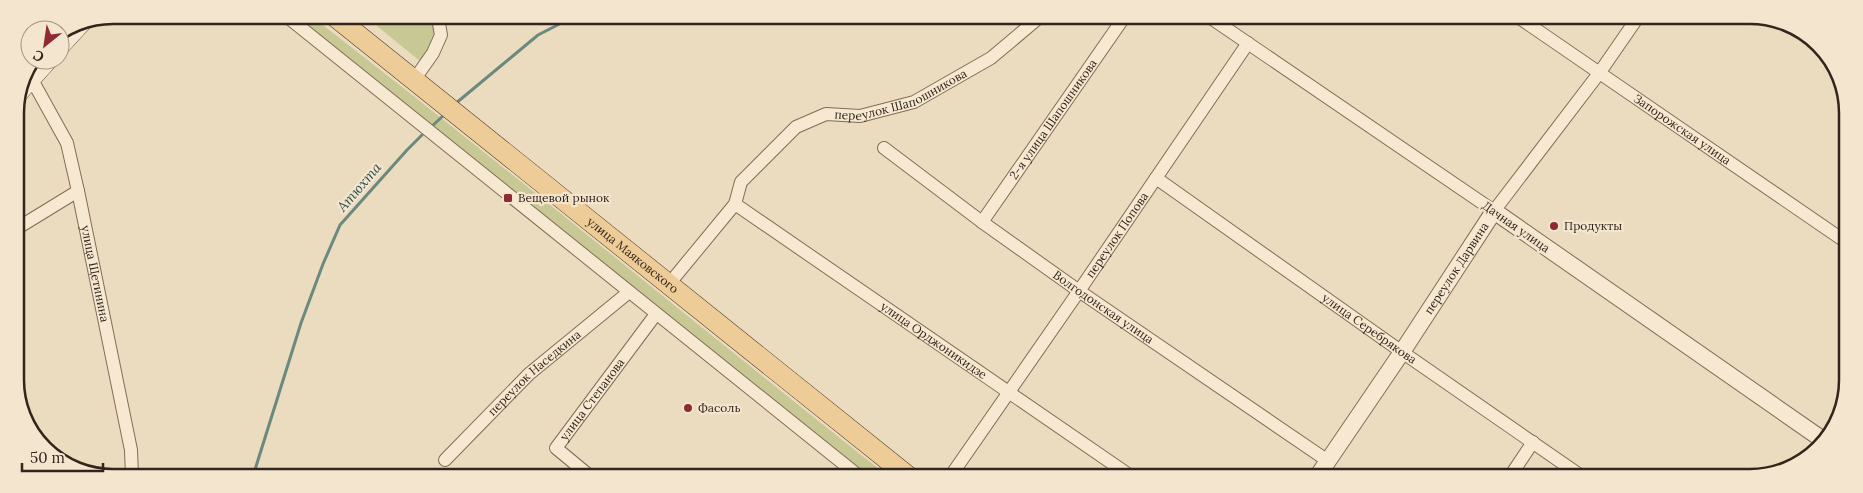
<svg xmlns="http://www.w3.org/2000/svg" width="1863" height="493" font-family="Lora,serif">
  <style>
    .green { fill: #c7c894 }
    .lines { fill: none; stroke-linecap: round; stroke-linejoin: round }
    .stream { stroke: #6a8a80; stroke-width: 3 }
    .minor-casing { stroke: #836c58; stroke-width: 14 }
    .tertiary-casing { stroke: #836c58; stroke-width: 18 }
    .secondary-casing { stroke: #654d3c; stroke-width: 20 }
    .primary-casing { stroke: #513b2d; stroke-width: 21 }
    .minor { stroke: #f7e9d1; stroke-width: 12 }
    .tertiary { stroke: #f7e9d1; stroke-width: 16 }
    .secondary { stroke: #f7e9d1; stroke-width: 19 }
    .primary { stroke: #eecc97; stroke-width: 20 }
    .poi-dot { fill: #8f2b34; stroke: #f3e5ce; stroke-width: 2 }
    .labels { text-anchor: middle; stroke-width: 4.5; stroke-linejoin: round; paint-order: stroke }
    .street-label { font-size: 12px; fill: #33251c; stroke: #f3e5ce }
    .poi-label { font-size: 12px; fill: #33251c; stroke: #f3e5ce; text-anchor: start }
    .water-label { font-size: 14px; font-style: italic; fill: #2c524d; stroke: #f3e5ce }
    .rim { fill: none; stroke: #33251c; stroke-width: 2.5 }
  </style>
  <rect width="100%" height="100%" fill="#ebdbbf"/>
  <!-- green -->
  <path class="green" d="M292 15H310L319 22C511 171 698 326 889 477H868Z
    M376 15H427L431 18 439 35 421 62 377 26Z"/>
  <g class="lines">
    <!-- stream -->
    <path class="stream" d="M455 104 538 35 575 16
      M430 128 445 114
      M253 476 301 323 323 264 340 225 407 150 425 132"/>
    <!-- minor casing -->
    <g class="minor-casing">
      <g id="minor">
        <path d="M285 15 860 477"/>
        <path d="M1208 16 1494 211 1600 72 1638 17"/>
        <path id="s1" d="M1518 17 1846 242"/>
        <path d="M348 27 360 15"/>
        <path id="s2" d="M31 78 67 143 78 191 131 450 132 476"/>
        <path d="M414 80 433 53 441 35 438 18 434 15"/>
        <path id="s3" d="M884 148 982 222 1079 291 1328 461"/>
        <path id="s4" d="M1156 178 1402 352 1584 478"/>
        <path id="s5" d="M735 204 1132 477"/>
        <path id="s6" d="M982 222 1125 16"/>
        <path d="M16 229 78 191"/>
        <path id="s7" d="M669 284 735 204 741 182 796 127 826 114 860 116 914 102 991 58 1041 16"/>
        <path id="s8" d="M445 460 529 374 629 292"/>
        <path id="s9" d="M591 477 556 448 656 314"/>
        <path id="s10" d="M950 477 1079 291 1248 43"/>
        <path d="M1509 478 1533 442"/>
      </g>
    </g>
    <!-- tertiary casing -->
    <g class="tertiary-casing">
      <g id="tertiary">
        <path id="s11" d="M1317 477 1402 352 1494 211 1823 440"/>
      </g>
    </g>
    <!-- secondary casing -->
    <g class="secondary-casing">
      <path id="secondary" d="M60 46 83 21
        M19 92 48 60"/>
    </g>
    <!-- primary casing -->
    <g class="primary-casing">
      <g id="primary">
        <path id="s12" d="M333 15 909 477"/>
      </g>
    </g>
    <!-- minor -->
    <use href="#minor" class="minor"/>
    <!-- tertiary -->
    <use href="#tertiary" class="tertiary"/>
    <!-- secondary -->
    <use href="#secondary" class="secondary"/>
    <!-- primary -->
    <use href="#primary" class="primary"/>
  </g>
  <!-- markers -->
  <g class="poi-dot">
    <rect x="503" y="193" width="10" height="10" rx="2.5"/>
    <circle cx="1554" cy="226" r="5"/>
    <circle cx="688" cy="408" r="5"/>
  </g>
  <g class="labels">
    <!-- street labels -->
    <g class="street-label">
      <text dy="4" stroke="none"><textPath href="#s7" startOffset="316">переулок Шапошникова</textPath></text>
      <text dy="4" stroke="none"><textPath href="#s6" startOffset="125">2-я улица Шапошникова</textPath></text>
      <text dy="4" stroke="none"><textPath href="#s1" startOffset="199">Запорожская улица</textPath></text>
      <text transform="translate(1516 227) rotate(35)" y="4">Дачная улица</text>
      <text dy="4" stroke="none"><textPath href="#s10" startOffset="294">переулок Попова</textPath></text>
      <text dy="4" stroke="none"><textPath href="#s12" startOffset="384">улица Маяковского</textPath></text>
      <text dy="4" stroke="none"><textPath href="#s11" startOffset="251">переулок Дарвина</textPath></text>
      <text dy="4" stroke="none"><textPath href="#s2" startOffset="208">улица Щетинина</textPath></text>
      <text dy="4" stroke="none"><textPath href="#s3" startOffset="271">Волгодонская улица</textPath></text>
      <text dy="4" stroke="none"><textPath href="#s4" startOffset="261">улица Серебрякова</textPath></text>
      <text dy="4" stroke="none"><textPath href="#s5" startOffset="241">улица Орджоникидзе</textPath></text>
      <text dy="4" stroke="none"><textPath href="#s8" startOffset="125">переулок Наседкина</textPath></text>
      <text dy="4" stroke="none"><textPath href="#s9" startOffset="106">улица Степанова</textPath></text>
    </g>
    <!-- poi labels -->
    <g class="poi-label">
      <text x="518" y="202">Вещевой рынок</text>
      <text x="1564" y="230">Продукты</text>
      <text x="698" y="412">Фасоль</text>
    </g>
    <!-- water labels -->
    <g class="water-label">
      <text transform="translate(359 187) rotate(-49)" y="5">Атюхта</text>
    </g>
  </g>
  <!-- crop -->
  <path d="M0 0H1863V493H0ZM113 24H1750A89 89 0 0 1 1839 113V380A89 89 0 0 1 1750 469H113A89 89 0 0 1 24 380V113A89 89 0 0 1 113 24Z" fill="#f3e5ce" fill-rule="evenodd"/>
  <path class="rim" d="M113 24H1750A89 89 0 0 1 1839 113V380A89 89 0 0 1 1750 469H113A89 89 0 0 1 24 380V113A89 89 0 0 1 113 24Z"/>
  <!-- north arrow -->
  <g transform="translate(45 45) rotate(210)"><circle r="24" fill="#f3e5ce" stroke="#a69887"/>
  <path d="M0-4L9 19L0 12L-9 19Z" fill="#8f2b34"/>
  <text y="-8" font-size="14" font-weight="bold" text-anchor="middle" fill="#33251c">С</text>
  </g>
  <!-- scale -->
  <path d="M22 463v8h81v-8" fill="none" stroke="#33251c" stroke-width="2.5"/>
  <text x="30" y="463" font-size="15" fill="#33251c" stroke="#f3e5ce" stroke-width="4" paint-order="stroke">50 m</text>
</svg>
